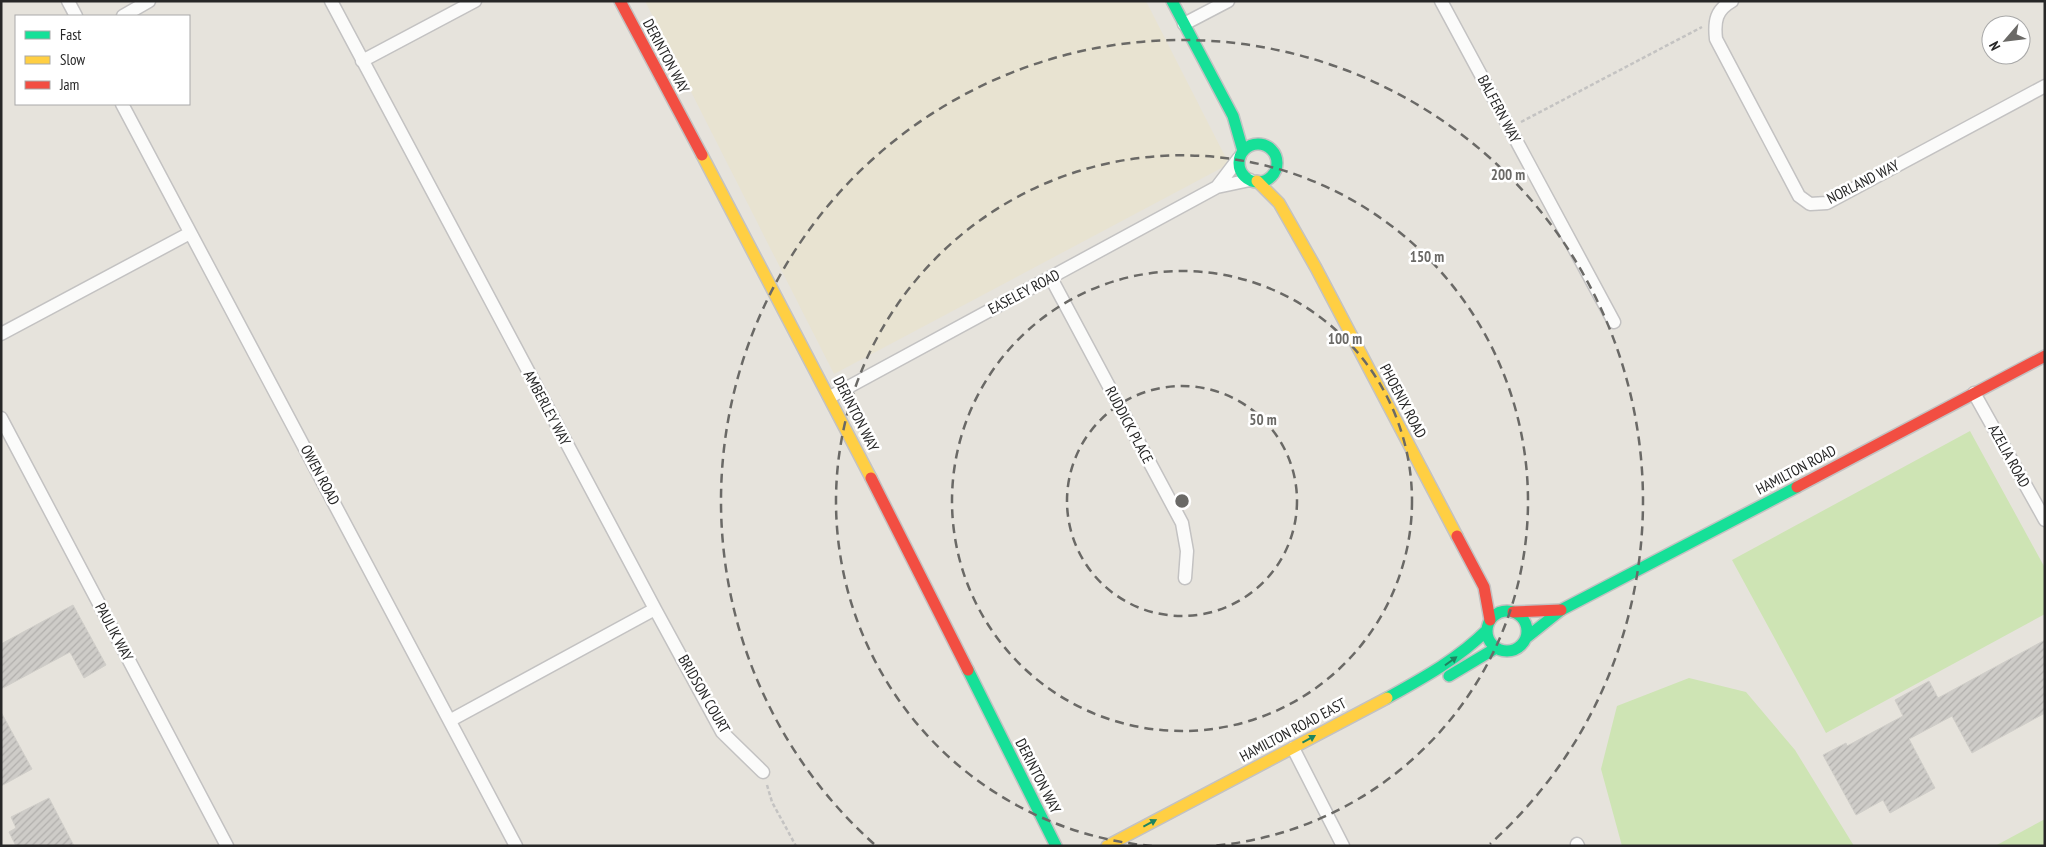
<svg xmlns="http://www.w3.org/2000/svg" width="2046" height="847" font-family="'PT Sans Narrow',sans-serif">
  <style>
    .education { fill: #e8e3d1 }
    .pitch { fill: #cee4b4 }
    .building { fill: url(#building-hatch); stroke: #d0cec9 }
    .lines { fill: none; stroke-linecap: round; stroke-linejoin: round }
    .street-casing { stroke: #c3c2c2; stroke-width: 15 }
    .fast-casing { stroke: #c3c2c2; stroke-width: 14 }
    .slow-casing { stroke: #c3c2c2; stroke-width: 14 }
    .jam-casing { stroke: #c3c2c2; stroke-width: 14 }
    .path { stroke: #c4c3c2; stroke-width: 2.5; stroke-dasharray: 4 2.5; stroke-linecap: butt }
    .street { stroke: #fbfbfa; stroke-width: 12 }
    .fast { stroke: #16e098; stroke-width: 11 }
    .slow { stroke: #ffcf43; stroke-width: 11 }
    .jam { stroke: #f24e42; stroke-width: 11 }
    .oneway { fill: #1e8460 }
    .ring { fill: none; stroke: #6a6966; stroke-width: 2.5; stroke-dasharray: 9 6 }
    .labels { text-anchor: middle; stroke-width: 5; stroke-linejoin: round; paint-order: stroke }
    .street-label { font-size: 15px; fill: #272727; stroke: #fff }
    .centre { fill: #6a6966; stroke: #fff; stroke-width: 2.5 }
    .ring-label { font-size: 15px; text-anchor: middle; font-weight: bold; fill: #6a6966; stroke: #fff; stroke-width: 5; stroke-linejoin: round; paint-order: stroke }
  </style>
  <defs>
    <pattern id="building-hatch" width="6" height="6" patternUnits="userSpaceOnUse" patternTransform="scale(1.25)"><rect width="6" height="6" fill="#ceccc8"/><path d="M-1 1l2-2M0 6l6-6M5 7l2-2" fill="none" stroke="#b1afac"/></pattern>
  </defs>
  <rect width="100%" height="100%" fill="#e6e3dc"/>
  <!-- education -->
  <path class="education" d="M645 1H1146L1229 164 834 374Z"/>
  <!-- pitch -->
  <path class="pitch" d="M1970 431 2045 568V614L1826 733 1732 560Z
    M1689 678 1746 692 1795 750 1854 846H1622L1601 769 1617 706Z
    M2045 819V846H1995Z"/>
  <!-- building -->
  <path class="building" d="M73 605 106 665 84 678 70 652 1 689V644Z
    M2045 640V713L1972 753 1952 716 1909 739 1935 788 1890 813 1883 800 1856 815 1823 755 1846 743 1847 746 1903 716 1895 700 1929 681 1938 698Z
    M1 712 32 769 1 786Z
    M49 798 74 846H16L9 832 16 828 11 817Z"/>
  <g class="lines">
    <!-- street casing -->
    <g class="street-casing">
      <path id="street" d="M68 1 76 16
        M331 1 655 609 451 720
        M1441 1 1614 322
        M1732 1C1716 10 1714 21 1716 39L1799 196 1810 204 1827 203 2045 86
        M123 16 149 1
        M1184 24 1228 1
        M362 61 475 1
        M122 104 516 846
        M1217 187 1239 158
        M1051 278 1182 523 1187 551 1185 578
        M1 334 190 233
        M1974 393 2045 520
        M830 397 1217 187 1250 180
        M1 418 227 846
        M655 609 722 732 763 772
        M1293 748 1343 846
        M1577 844 1578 846"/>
    </g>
    <!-- fast casing -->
    <g class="fast-casing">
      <path id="fast" d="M1172 1 1233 116 1243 151
        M1239 163a19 19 0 1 1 38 0a19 19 0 1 1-38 0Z
        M1487 631a20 20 0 1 1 40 0a20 20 0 1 1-40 0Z
        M1526 638 1561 610 1797 487
        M968 670 1056 846
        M1449 676 1496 648
        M1387 698C1423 678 1458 659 1487 630"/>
    </g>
    <!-- slow casing -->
    <g class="slow-casing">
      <path id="slow" d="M702 155 871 478
        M1257 181 1279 203 1316 268 1457 536
        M1107 846 1387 698"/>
    </g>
    <!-- jam casing -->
    <g class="jam-casing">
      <path id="jam" d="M620 1 702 155
        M871 478 968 670
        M1797 487 2045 356
        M1457 536 1484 587 1490 620
        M1513 612 1561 610"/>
    </g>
    <!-- path -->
    <path class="path" d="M1521 122 1702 27
      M767 785 772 802 796 846"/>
    <!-- street -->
    <use href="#street" class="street"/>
    <!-- fast -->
    <use href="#fast" class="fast"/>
    <!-- slow -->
    <use href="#slow" class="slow"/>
    <!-- jam -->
    <use href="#jam" class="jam"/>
  </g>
  <!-- one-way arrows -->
  <defs><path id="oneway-solid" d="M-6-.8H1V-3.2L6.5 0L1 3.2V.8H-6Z" transform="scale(1.25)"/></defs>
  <g class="oneway">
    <use href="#oneway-solid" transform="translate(1451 661) rotate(-36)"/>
    <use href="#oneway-solid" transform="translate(1309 739) rotate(-29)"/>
    <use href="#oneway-solid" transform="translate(1150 823) rotate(-28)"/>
  </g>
  <!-- distance rings -->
  <g class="ring">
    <circle cx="1182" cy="501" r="115"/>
    <circle cx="1182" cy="501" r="230"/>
    <path d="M1152 846A346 346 0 1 1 1212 846"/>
    <path d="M874 844A461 461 0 1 1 1490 844"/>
  </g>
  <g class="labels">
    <!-- street labels -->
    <g class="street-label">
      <text transform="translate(666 56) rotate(62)" y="5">DERINTON WAY</text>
      <text transform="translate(1499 109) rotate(62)" y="5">BALFERN WAY</text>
      <text transform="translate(1863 182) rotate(-27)" y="5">NORLAND WAY</text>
      <text transform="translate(1024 292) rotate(-28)" y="5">EASELEY ROAD</text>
      <text transform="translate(1403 401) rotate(62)" y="5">PHOENIX ROAD</text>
      <text transform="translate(547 408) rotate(62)" y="5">AMBERLEY WAY</text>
      <text transform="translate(856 414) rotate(63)" y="5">DERINTON WAY</text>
      <text transform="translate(1129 425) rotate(62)" y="5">RUDDICK PLACE</text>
      <text transform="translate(2009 456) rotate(61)" y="5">AZELIA ROAD</text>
      <text transform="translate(1796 470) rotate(-28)" y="5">HAMILTON ROAD</text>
      <text transform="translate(320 475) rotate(62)" y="5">OWEN ROAD</text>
      <text transform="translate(114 632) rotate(62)" y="5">PAULIK WAY</text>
      <text transform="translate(704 694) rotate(60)" y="5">BRIDSON COURT</text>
      <text transform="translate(1293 730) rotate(-28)" y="5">HAMILTON ROAD EAST</text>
      <text transform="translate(1038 776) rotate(63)" y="5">DERINTON WAY</text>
    </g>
  </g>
  <circle cx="1182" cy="501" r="8" class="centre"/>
  <g class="ring-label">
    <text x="1508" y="180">200 m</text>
    <text x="1427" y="262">150 m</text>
    <text x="1345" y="344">100 m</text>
    <text x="1263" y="425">50 m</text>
  </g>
  <!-- border -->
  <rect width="2046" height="847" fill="none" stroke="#272727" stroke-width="5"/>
  <!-- legend -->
  <rect x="15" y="15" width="175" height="90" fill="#ffffff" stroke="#a9a9a9"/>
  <rect x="25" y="31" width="25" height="8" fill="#16e098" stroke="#a9a9a9"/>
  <text x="60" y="40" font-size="15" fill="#272727">Fast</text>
  <rect x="25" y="56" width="25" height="8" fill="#ffcf43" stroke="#a9a9a9"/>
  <text x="60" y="65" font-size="15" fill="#272727">Slow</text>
  <rect x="25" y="81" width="25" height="8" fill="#f24e42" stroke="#a9a9a9"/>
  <text x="60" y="90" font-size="15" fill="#272727">Jam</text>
  <!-- north arrow -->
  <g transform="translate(2006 40) rotate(242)"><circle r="24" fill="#ffffff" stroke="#a9a9a9"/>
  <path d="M0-4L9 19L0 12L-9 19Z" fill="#6a6966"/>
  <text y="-8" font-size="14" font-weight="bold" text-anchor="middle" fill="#272727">N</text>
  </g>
</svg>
